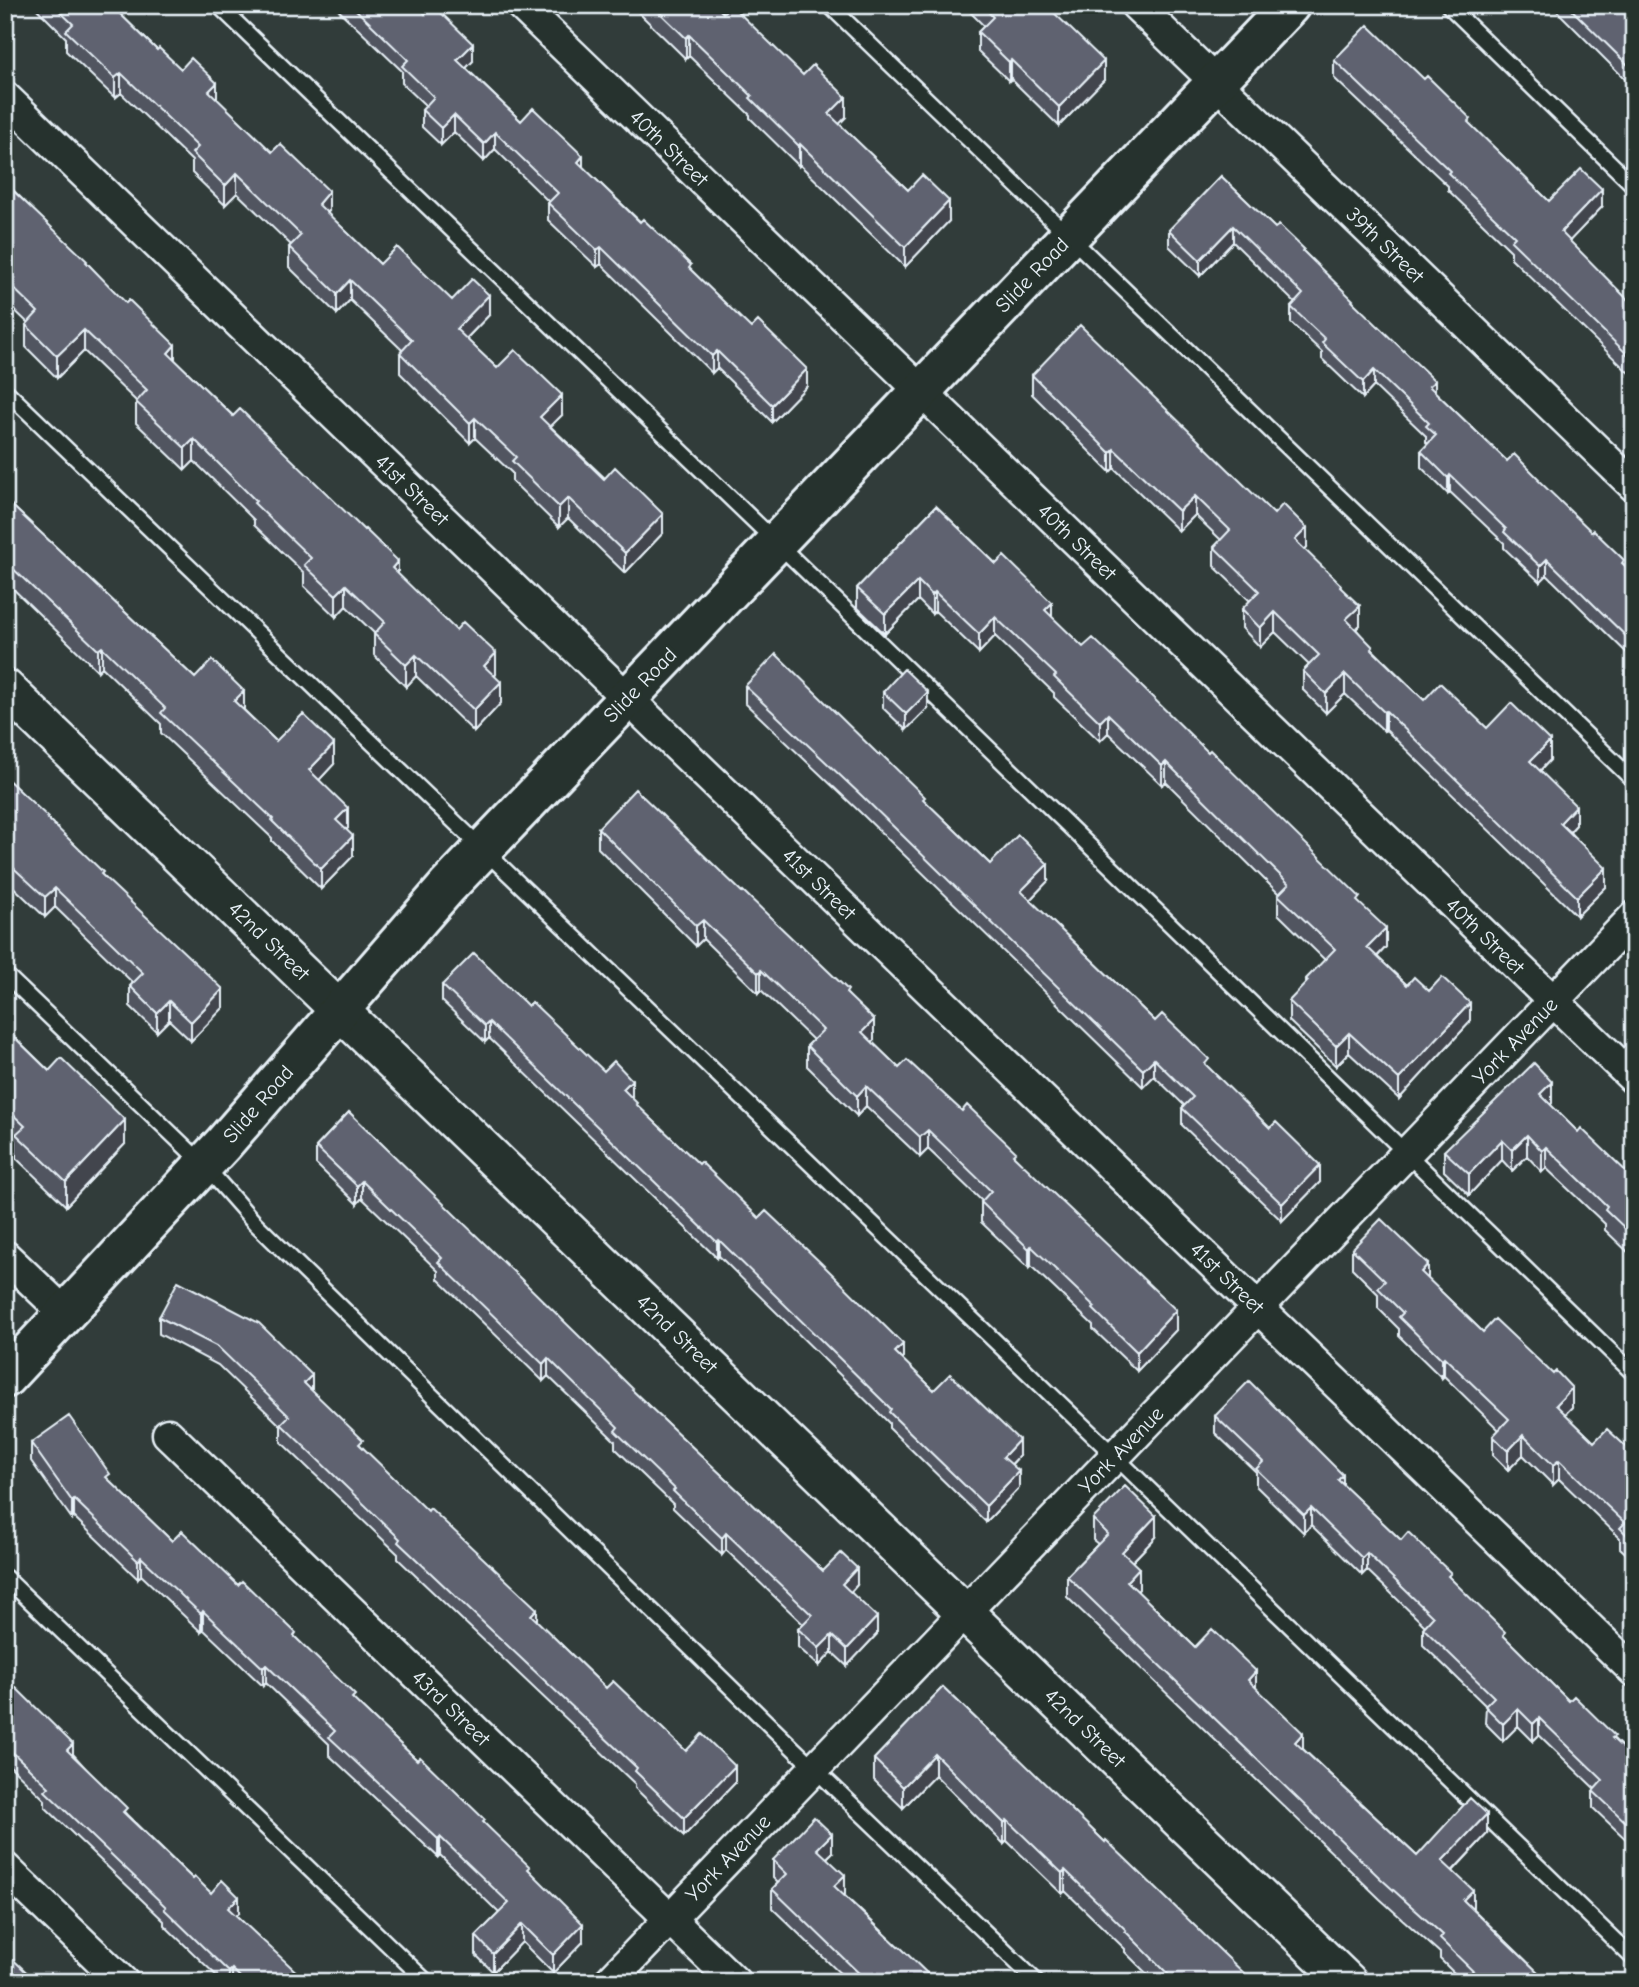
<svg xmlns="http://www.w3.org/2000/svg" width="1639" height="1987" font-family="'Comic Neue',sans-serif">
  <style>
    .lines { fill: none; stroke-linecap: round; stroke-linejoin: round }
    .service-casing { stroke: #e8f1f8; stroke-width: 19 }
    .minor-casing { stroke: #e8f1f8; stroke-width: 35 }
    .tertiary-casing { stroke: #e8f1f8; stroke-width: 42 }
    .secondary-casing { stroke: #e8f1f8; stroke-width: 44 }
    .service { stroke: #26332d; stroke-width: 14 }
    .minor { stroke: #26332d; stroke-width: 30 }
    .tertiary { stroke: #26332d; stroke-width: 37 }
    .secondary { stroke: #26332d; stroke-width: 38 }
    .wall { fill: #515460; stroke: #e8f1f8; stroke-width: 2 }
    .shaded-wall { fill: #42454e; stroke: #e8f1f8; stroke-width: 2 }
    .building { fill: #5e6270; stroke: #e8f1f8; stroke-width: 2 }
    .labels { text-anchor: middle; stroke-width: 6; stroke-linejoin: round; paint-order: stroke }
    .street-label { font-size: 21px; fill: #e8f1f8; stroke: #26332d }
  </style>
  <rect width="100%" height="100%" fill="#313c3a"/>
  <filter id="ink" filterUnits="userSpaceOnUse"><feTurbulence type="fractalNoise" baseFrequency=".0143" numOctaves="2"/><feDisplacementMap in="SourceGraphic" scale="14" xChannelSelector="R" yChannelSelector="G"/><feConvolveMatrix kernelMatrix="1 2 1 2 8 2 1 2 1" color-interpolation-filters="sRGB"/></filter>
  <g filter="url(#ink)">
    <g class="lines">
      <!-- service casing -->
      <g class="service-casing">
        <path id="service" d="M218 5 776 542 1634 1374
          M829 5 1634 781
          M1448 5 1634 186
          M5 390 1098 1440 1634 1959
          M5 974 204 1165 255 1223 794 1749 1037 1982
          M5 1577 427 1982"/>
      </g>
      <!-- minor casing -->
      <g class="minor-casing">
        <path id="minor" d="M521 5 1634 1079
          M1136 5 1634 486
          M5 97 1634 1671
          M5 1256 66 1314
          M168 1434 735 1982
          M5 1868 123 1982
          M609 1982 1634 917"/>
      </g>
      <!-- tertiary casing -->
      <g class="tertiary-casing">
        <path id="tertiary" d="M5 688 1348 1982"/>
      </g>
      <!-- secondary casing -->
      <g class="secondary-casing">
        <path id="secondary" d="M5 1378 224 1143 447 887 1290 5"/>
      </g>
      <!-- service -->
      <use href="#service" class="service"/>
      <!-- minor -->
      <use href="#minor" class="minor"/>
      <!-- tertiary -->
      <use href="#tertiary" class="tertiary"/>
      <!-- secondary -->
      <use href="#secondary" class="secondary"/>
    </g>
    <!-- wall -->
    <path class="wall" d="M33 5H111L157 50 217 99 329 211 327 213 380 264 452 300 489 315 466 339 497 368 562 415 550 426 663 533 625 573 568 518 559 527 512 481V473L475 438 470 443 400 373V353L402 350 350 300 337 314 289 267V247L291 245 237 193 225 205 192 173V161L121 93 115 98 66 51V38Z
      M333 5H416L473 61 466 68 521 121 583 167 691 270 807 386 772 422 717 368 712 373 601 264 597 267 548 220V203L549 202 495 149 484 161 454 132 441 145 422 127V110L426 106 402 83V71Z
      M637 5H715L846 117 839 124 908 190 949 221 905 267 800 165 799 166 750 118V115L689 56 686 59 637 11Z
      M963 5H1046L1104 80 1059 126 1011 79 1009 81 978 51V32L984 26Z
      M1551 5H1634V84L1632 83 1631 85Z
      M1334 60 1471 125 1549 201 1602 207 1569 241 1634 306V378L1511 258V251L1448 190V186L1334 78Z
      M1221 176 1275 228 1304 252 1353 302 1435 392 1507 461 1539 482 1634 574V660L1547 575 1540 582 1504 548V543L1450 492 1448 494 1421 467V451L1428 444 1426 442V436L1374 386 1363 398 1322 359V352L1291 323V307L1295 303 1233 242 1200 276 1169 246V230Z
      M5 177 11 188 87 263 175 360 398 574 496 674 495 676 501 703 474 732 416 676 406 687 374 655V633L346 606 336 617 304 586V573L254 525V520L194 461 185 470 136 423V401L84 351 57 378 26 347V325L28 323 5 301Z
      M1032 375 1307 547 1305 550 1341 588 1360 625 1356 629 1373 650 1424 700 1487 728 1550 760 1540 771 1576 825 1570 832 1606 887 1577 916 1386 730 1384 731 1345 694 1326 713 1303 690V671L1309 665 1275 632 1260 647 1242 628V609L1250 601 1214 566V547L1221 540 1195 515 1179 531 1114 468 1110 472 1032 394Z
      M5 499 195 678 244 710 276 741 334 764 319 780 348 828 346 830 353 856 321 889 272 841V838L161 733V724L102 667 98 671 5 581Z
      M936 506 1083 647 1139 685 1360 904 1386 947 1377 957 1407 985 1429 991 1470 1022 1399 1099 1349 1053 1336 1066 1289 1021V1001L1306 984V979L1325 960 1278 914V895L1279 894 1166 782 1162 785 1108 733 1100 741 1054 697V693L995 636 979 653 935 611 932 614 918 600 885 634 857 607V588Z
      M745 686 925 801 990 864 1048 881 1030 900 1155 1021 1209 1068 1320 1182 1282 1221 1182 1125V1108L1185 1106 1154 1076 1143 1087 862 814 745 703Z
      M883 692 928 708 906 730 883 708Z
      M5 777 48 819 103 876 223 1008 191 1041 169 1020 157 1032 130 1006V986L133 983 55 907 45 917 5 879Z
      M598 828 848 995 874 1040 872 1042 899 1068 962 1111 1016 1158 1176 1330 1137 1371 1093 1329V1325L1031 1266 1029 1268 981 1222V1202L982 1201 928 1149 920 1157 866 1106 857 1116 807 1066V1046L813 1040 761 990 758 993 703 939 696 946 598 848Z
      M1634 948V971L1631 968V951Z
      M442 985 528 1006 632 1096 631 1097 637 1105 934 1390 1019 1456 1011 1465 1019 1488 986 1522 889 1428V1423L719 1256 717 1258 489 1038 485 1042 442 1001Z
      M5 1028 125 1144 66 1206 16 1158V1142L5 1131Z
      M1552 1103 1550 1105 1578 1132 1634 1179V1258L1605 1230V1224L1546 1168 1542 1172 1527 1156 1512 1171 1502 1160 1469 1195 1444 1171V1151Z
      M349 1112 633 1391 823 1571 857 1585 851 1592 877 1634 847 1666 832 1652 819 1666 798 1647V1629L803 1624 726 1550 722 1555 673 1508V1504L615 1448V1441L548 1376 543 1381 438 1279V1271L362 1198 357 1204 316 1164V1147Z
      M1352 1249 1428 1279 1483 1332 1572 1407 1565 1414 1594 1442 1634 1454V1561L1620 1548V1538L1559 1479 1553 1485 1523 1455 1508 1470 1493 1455V1436L1499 1430 1444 1376 1442 1378 1399 1336V1329L1378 1308V1294L1352 1268Z
      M159 1317 312 1391 363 1448 537 1621 606 1688 686 1751 735 1783 684 1836 635 1788V1784L398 1559V1554L281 1442V1426L218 1365 159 1334Z
      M1215 1416 1343 1485 1401 1540 1451 1579 1505 1638 1569 1701 1615 1740 1634 1759V1847L1593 1808V1791L1595 1789 1539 1735 1533 1741 1518 1726 1503 1741 1485 1723 1486 1706 1423 1645V1628L1425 1626 1367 1570 1362 1575 1311 1525 1304 1533 1256 1486V1472L1215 1433Z
      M31 1443 110 1481 172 1541 238 1585 296 1638 355 1701 417 1760 485 1824 530 1871 583 1942 553 1973 522 1942 493 1972 476 1955V1936L499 1913 440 1855 438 1857 329 1755V1744L266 1683 263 1686 203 1629 201 1632 141 1575 138 1579 74 1517 72 1519 31 1461Z
      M1093 1519 1156 1537 1132 1562 1139 1589 1137 1591 1195 1647 1256 1688 1303 1749 1417 1856 1487 1834 1453 1871 1473 1909 1548 1982H1463L1440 1959V1953L1380 1899 1067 1597V1576L1098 1544 1093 1540Z
      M5 1677 127 1815 193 1879 239 1913 236 1915 303 1982H223L164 1925V1921L45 1807V1800L5 1761Z
      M943 1687 1105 1842 1253 1982H1155L1125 1952V1949L1065 1891 1062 1894 1007 1841 1004 1844 935 1775 903 1808 874 1780V1759Z
      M832 1853 827 1858 845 1894 844 1895 936 1982H849L772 1908V1889L778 1883 773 1878V1860Z"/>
    <!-- shaded-wall -->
    <path class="shaded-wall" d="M689 35V56L686 59V38Z
      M473 44V61L457 77V60Z
      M1011 60V79L1009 81V62Z
      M1104 61V80L1059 126V107Z
      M1632 67V83L1631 85V68Z
      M121 73V93L115 98V78Z
      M217 83V103L209 91Z
      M846 97V117L829 135V114Z
      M454 115V132L441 145V128Z
      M495 132V149L484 161V144Z
      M800 144V165L799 166V146Z
      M583 156V173L578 162Z
      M237 173V193L225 205V186Z
      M1602 189V207L1561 250V232Z
      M329 191V211L318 223V204Z
      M949 201V221L905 267V247Z
      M1233 226V242L1200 276V260Z
      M601 247V264L597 267V250Z
      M350 280V300L337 314V294Z
      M489 295V315L456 349V329Z
      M84 330V351L57 378V356Z
      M175 345V366L168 353Z
      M717 351V368L712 373V356Z
      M807 369V386L772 422V405Z
      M1374 370V386L1363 398V382Z
      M1435 381V397L1429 386Z
      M562 395V415L540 437V417Z
      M475 418V438L470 443V423Z
      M194 439V461L185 470V448Z
      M1114 449V468L1110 472V453Z
      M1450 475V492L1448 494V478Z
      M1195 496V515L1179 531V511Z
      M568 498V518L559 527V507Z
      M663 514V533L625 573V553Z
      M1307 528V547L1295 560V540Z
      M1547 559V575L1540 582V566Z
      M398 561V583L392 568Z
      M918 581V600L885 634V614Z
      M346 585V606L336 617V595Z
      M935 592V611L932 614V595Z
      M1052 603V622L1045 610Z
      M1360 606V625L1346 638V619Z
      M1275 612V632L1260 647V628Z
      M995 617V636L979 653V634Z
      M102 647V667L98 671V650Z
      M496 653V674L484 687V666Z
      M416 655V676L406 687V665Z
      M1345 674V694L1326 713V694Z
      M501 682V703L474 732V710Z
      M244 691V711L234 701Z
      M928 692V708L906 730V714Z
      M1386 711V730L1384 731V712Z
      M1108 714V733L1100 741V722Z
      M1550 741V760L1530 781V761Z
      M334 744V764L309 791V770Z
      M1166 762V782L1162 785V766Z
      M1576 806V825L1560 842V823Z
      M348 808V828L336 840V820Z
      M353 836V856L321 889V869Z
      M1048 864V881L1021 909V891Z
      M1606 868V887L1577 916V897Z
      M55 888V907L45 917V897Z
      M703 920V939L696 946V926Z
      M1386 928V947L1367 967V947Z
      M761 970V990L758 993V973Z
      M223 989V1008L191 1041V1022Z
      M169 1001V1020L157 1032V1013Z
      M1470 1003V1022L1399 1099V1079Z
      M874 1020V1040L862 1051V1032Z
      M489 1022V1038L485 1042V1026Z
      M1349 1033V1053L1336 1066V1046Z
      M1154 1059V1076L1143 1087V1070Z
      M632 1080V1096L623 1106V1089Z
      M1552 1082V1103L1540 1115V1094Z
      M866 1086V1106L857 1116V1096Z
      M125 1120V1144L66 1206V1182Z
      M928 1130V1149L920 1157V1137Z
      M1527 1135V1156L1512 1171V1150Z
      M1502 1140V1160L1469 1195V1174Z
      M1546 1147V1168L1542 1172V1151Z
      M1320 1165V1182L1282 1221V1204Z
      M362 1181V1198L357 1204V1186Z
      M719 1240V1256L717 1258V1242Z
      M1031 1246V1266L1029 1268V1249Z
      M1428 1264V1284L1421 1272Z
      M1176 1310V1330L1137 1371V1352Z
      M903 1344V1360L895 1352Z
      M1444 1357V1376L1442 1378V1359Z
      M548 1358V1376L543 1381V1364Z
      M312 1375V1392L304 1383Z
      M1572 1388V1407L1556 1424V1405Z
      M1523 1435V1455L1508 1470V1451Z
      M1019 1440V1456L1003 1473V1457Z
      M1559 1460V1479L1553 1485V1465Z
      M1019 1471V1488L986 1522V1506Z
      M1343 1475V1492L1338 1480Z
      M74 1499V1517L72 1519V1501Z
      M1311 1508V1525L1304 1533V1515Z
      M1156 1516V1537L1122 1572V1552Z
      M726 1533V1550L722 1555V1538Z
      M1367 1553V1570L1362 1575V1558Z
      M141 1557V1575L138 1579V1561Z
      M857 1568V1585L842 1601V1584Z
      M1139 1568V1589L1127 1602V1581Z
      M537 1609V1627L531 1615Z
      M203 1611V1629L201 1632V1614Z
      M877 1617V1634L847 1666V1649Z
      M832 1635V1652L819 1666V1648Z
      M266 1665V1683L263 1686V1668Z
      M1256 1671V1692L1248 1680Z
      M1518 1709V1726L1503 1741V1724Z
      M1539 1718V1735L1533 1741V1724Z
      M1303 1733V1754L1295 1742Z
      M73 1744V1760L67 1750Z
      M935 1754V1775L903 1808V1787Z
      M735 1766V1783L684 1836V1818Z
      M1487 1814V1834L1442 1882V1861Z
      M1007 1820V1841L1004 1844V1823Z
      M832 1834V1853L817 1867V1849Z
      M440 1837V1855L438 1857V1839Z
      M1065 1870V1891L1062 1894V1873Z
      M845 1875V1894L834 1905V1886Z
      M1473 1890V1910L1463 1900Z
      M239 1897V1913L228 1924V1908Z
      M522 1924V1942L493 1972V1954Z
      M583 1924V1942L553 1973V1955Z
      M232 1969V1982H229V1972Z"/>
    <!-- building -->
    <path class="building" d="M53 5H111L157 50 159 48 181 69 191 58 217 83 209 91 272 152 280 144 329 191 318 204 380 264 397 247 452 300 472 279 489 295 456 329 497 368 515 350 562 395 540 417 604 479 615 467 663 514 625 553 568 498 559 507 512 461 516 457 475 418 470 423 400 353 412 340 350 280 337 294 289 247 301 235 237 173 225 186 192 153 198 147 121 73 115 78 66 31 73 24Z
      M351 5H416L425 14 433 5 473 44 457 60 521 121 533 108 583 156 578 162 640 222 643 219 691 265 689 268 751 328 758 321 807 369 772 405 717 351 712 356 601 247 597 250 548 203 558 193 495 132 484 144 454 115 441 128 422 110 434 97 402 66 408 60Z
      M652 5H715L723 13 731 5 803 75 813 65 846 97 829 114 908 190 922 175 949 201 905 247 800 144 799 146 750 98 752 96 689 35 686 38Z
      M982 5H1046L1104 61 1059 107 1011 60 1009 62 978 32 993 17Z
      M1567 5H1634L1630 9 1634 13V68L1632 67 1631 68Z
      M1368 25 1424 79 1427 76 1471 119 1468 122 1549 201 1581 169 1602 189 1561 232 1634 306V361L1511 241 1515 237 1448 173 1450 171 1334 60Z
      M1221 176 1275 228 1279 225 1304 249 1303 251 1353 300 1352 301 1435 381 1429 386 1507 461 1514 454 1539 479 1538 480 1592 532 1593 530 1624 560 1622 563 1634 574V644L1547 559 1540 566 1504 532 1506 529 1450 475 1448 478 1421 451 1436 435 1426 426 1429 423 1374 370 1363 382 1322 343 1325 339 1291 307 1303 294 1233 226 1200 260 1169 230Z
      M5 177 11 182 8 186 87 261 86 262 126 303 129 300 175 345 168 353 233 416 240 409 364 530 365 529 398 561 392 568 456 630 463 622 496 653 484 666 501 682 474 710 416 655 406 665 374 634 385 622 346 585 336 595 304 565 311 558 254 503 256 501 194 439 185 448 136 402 147 390 84 330 57 356 26 325 38 312 5 280Z
      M1080 325 1274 514 1283 504 1307 528 1295 540 1341 585 1340 587 1360 606 1346 619 1373 647 1371 649 1424 700 1440 683 1487 728 1511 703 1550 741 1530 761 1576 806 1560 823 1606 868 1577 897 1386 711 1384 712 1345 674 1326 694 1303 671 1319 655 1275 612 1260 628 1242 609 1259 591 1214 547 1230 530 1195 496 1179 511 1114 449 1110 453 1032 375Z
      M5 499 195 678 212 660 244 691 234 701 276 741 303 714 334 744 309 770 348 808 336 820 353 836 321 869 272 821 273 819 161 713 165 708 102 647 98 650 5 561Z
      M936 506 996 564 1004 556 1052 603 1045 610 1083 647 1093 638 1139 682 1138 683 1208 752 1210 750 1360 897 1357 901 1386 928 1367 947 1407 985 1414 977 1429 991 1442 977 1470 1003 1399 1079 1349 1033 1336 1046 1289 1001 1308 981 1306 979 1335 949 1278 895 1289 884 1166 762 1162 766 1108 714 1100 722 1054 677 1056 675 995 617 979 634 935 592 932 595 918 581 885 614 857 588Z
      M776 654 879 755 880 753 925 797 923 799 990 864 1018 835 1048 864 1021 891 1155 1021 1162 1014 1209 1059 1205 1064 1270 1128 1276 1122 1320 1165 1282 1204 1182 1108 1193 1097 1154 1059 1143 1070 862 796 745 686Z
      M904 669 928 692 906 714 883 692Z
      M5 777 48 817 47 818 103 872 101 874 223 989 191 1022 169 1001 157 1013 130 986 143 973 55 888 45 897 5 860Z
      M635 789 742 892 743 891 799 945 800 944 848 990 846 993 874 1020 862 1032 899 1068 907 1060 962 1111 967 1105 1016 1152 1013 1155 1176 1310 1137 1352 1093 1309 1095 1307 1031 1246 1029 1249 981 1202 991 1191 928 1130 920 1137 866 1086 857 1096 807 1046 823 1030 761 970 758 973 703 920 696 926 598 828Z
      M474 953 528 1006 532 1002 604 1071 614 1061 632 1080 623 1089 637 1103 636 1104 699 1164 701 1162 759 1218 766 1211 821 1263 903 1344 895 1352 934 1390 950 1374 1019 1440 1003 1457 1019 1471 986 1506 889 1412 891 1409 719 1240 717 1242 489 1022 485 1026 442 985Z
      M5 1028 49 1071 61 1058 125 1120 66 1182 16 1134 25 1126 5 1107Z
      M1534 1063 1552 1082 1540 1094 1578 1132 1581 1128 1634 1179V1237L1605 1209 1607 1206 1546 1147 1542 1151 1527 1135 1512 1150 1502 1140 1469 1174 1444 1151Z
      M349 1112 520 1278 633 1389 632 1390 823 1571 841 1553 857 1568 842 1584 877 1617 847 1649 832 1635 819 1648 798 1629 812 1615 726 1533 722 1538 673 1491 675 1489 615 1431 618 1427 548 1358 543 1364 438 1262 442 1258 362 1181 357 1186 316 1147Z
      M1381 1219 1428 1264 1421 1272 1483 1332 1495 1319 1553 1374 1556 1371 1572 1388 1556 1405 1594 1442 1607 1429 1634 1454V1542L1620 1528 1625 1523 1559 1460 1553 1465 1523 1435 1508 1451 1493 1436 1509 1419 1444 1357 1442 1359 1399 1317 1403 1313 1378 1288 1385 1281 1352 1249Z
      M178 1281 259 1323 312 1375 304 1383 363 1440 359 1444 428 1511 430 1508 537 1609 531 1615 606 1688 613 1681 686 1751 702 1734 735 1766 684 1818 635 1771 637 1768 398 1542 400 1539 281 1424 289 1416 218 1347 159 1317Z
      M1249 1381 1343 1475 1338 1480 1401 1540 1408 1532 1451 1573 1448 1576 1505 1632 1503 1635 1569 1701 1574 1696 1615 1736 1612 1738 1634 1759V1830L1593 1791 1603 1780 1539 1718 1533 1724 1518 1709 1503 1724 1485 1706 1494 1697 1423 1628 1433 1617 1367 1553 1362 1558 1311 1508 1304 1515 1256 1469 1263 1462 1215 1416Z
      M69 1416 110 1474 106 1477 172 1541 182 1531 238 1585 242 1581 296 1633 294 1636 355 1695 352 1698 417 1760 420 1757 485 1820 483 1822 530 1867 528 1869 583 1924 553 1955 522 1924 493 1954 476 1936 509 1903 440 1837 438 1839 329 1737 335 1731 266 1665 263 1668 203 1611 201 1614 141 1557 138 1561 74 1499 72 1501 31 1443Z
      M1125 1486 1156 1516 1122 1552 1139 1568 1127 1581 1195 1647 1212 1629 1256 1671 1248 1680 1303 1733 1295 1742 1417 1856 1470 1798 1487 1814 1442 1861 1473 1890 1463 1900 1548 1982H1484L1440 1939 1443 1935 1380 1878 1067 1576 1108 1534 1093 1519Z
      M5 1677 73 1744 67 1750 127 1808 123 1812 193 1879 195 1877 211 1893 222 1880 239 1897 228 1908 303 1978 301 1980 303 1982H245L232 1969 229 1972 164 1909 166 1907 45 1791 49 1787 5 1745Z
      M943 1687 993 1735 994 1734 1105 1842 1106 1840 1253 1982H1176L1125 1931 1126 1930 1065 1870 1062 1873 1007 1820 1004 1823 935 1754 903 1787 874 1759Z
      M814 1817 832 1834 817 1849 845 1875 834 1886 898 1947 899 1946 936 1982H868L772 1889 787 1874 773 1860Z
      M5 1952 37 1982H5Z
      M1576 1976 1582 1982H1570Z"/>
  </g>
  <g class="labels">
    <!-- street labels -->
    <g class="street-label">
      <text transform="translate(669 148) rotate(44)" y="7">40th Street</text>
      <text transform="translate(1385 245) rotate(44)" y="7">39th Street</text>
      <text transform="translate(1032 275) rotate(-46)" y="7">Slide Road</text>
      <text transform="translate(412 490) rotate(44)" y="7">41st Street</text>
      <text transform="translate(1077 542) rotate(44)" y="7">40th Street</text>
      <text transform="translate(640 685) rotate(-46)" y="7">Slide Road</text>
      <text transform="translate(819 884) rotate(44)" y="7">41st Street</text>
      <text transform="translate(1485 936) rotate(44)" y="7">40th Street</text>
      <text transform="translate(269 941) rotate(44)" y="7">42nd Street</text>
      <text transform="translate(1515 1041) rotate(-46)" y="7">York Avenue</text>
      <text transform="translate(258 1104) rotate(-49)" y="7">Slide Road</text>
      <text transform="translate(1227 1278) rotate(44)" y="7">41st Street</text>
      <text transform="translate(677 1334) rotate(44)" y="7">42nd Street</text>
      <text transform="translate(1121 1450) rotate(-46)" y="7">York Avenue</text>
      <text transform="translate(451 1708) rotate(44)" y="7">43rd Street</text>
      <text transform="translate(1085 1728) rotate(44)" y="7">42nd Street</text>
      <text transform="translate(728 1858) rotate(-46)" y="7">York Avenue</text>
    </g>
  </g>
  <!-- margin -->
  <rect width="1639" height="1987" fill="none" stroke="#26332d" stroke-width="28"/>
  <rect x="14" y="14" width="1611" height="1959" fill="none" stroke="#e8f1f8" stroke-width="2.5" filter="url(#ink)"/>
</svg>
